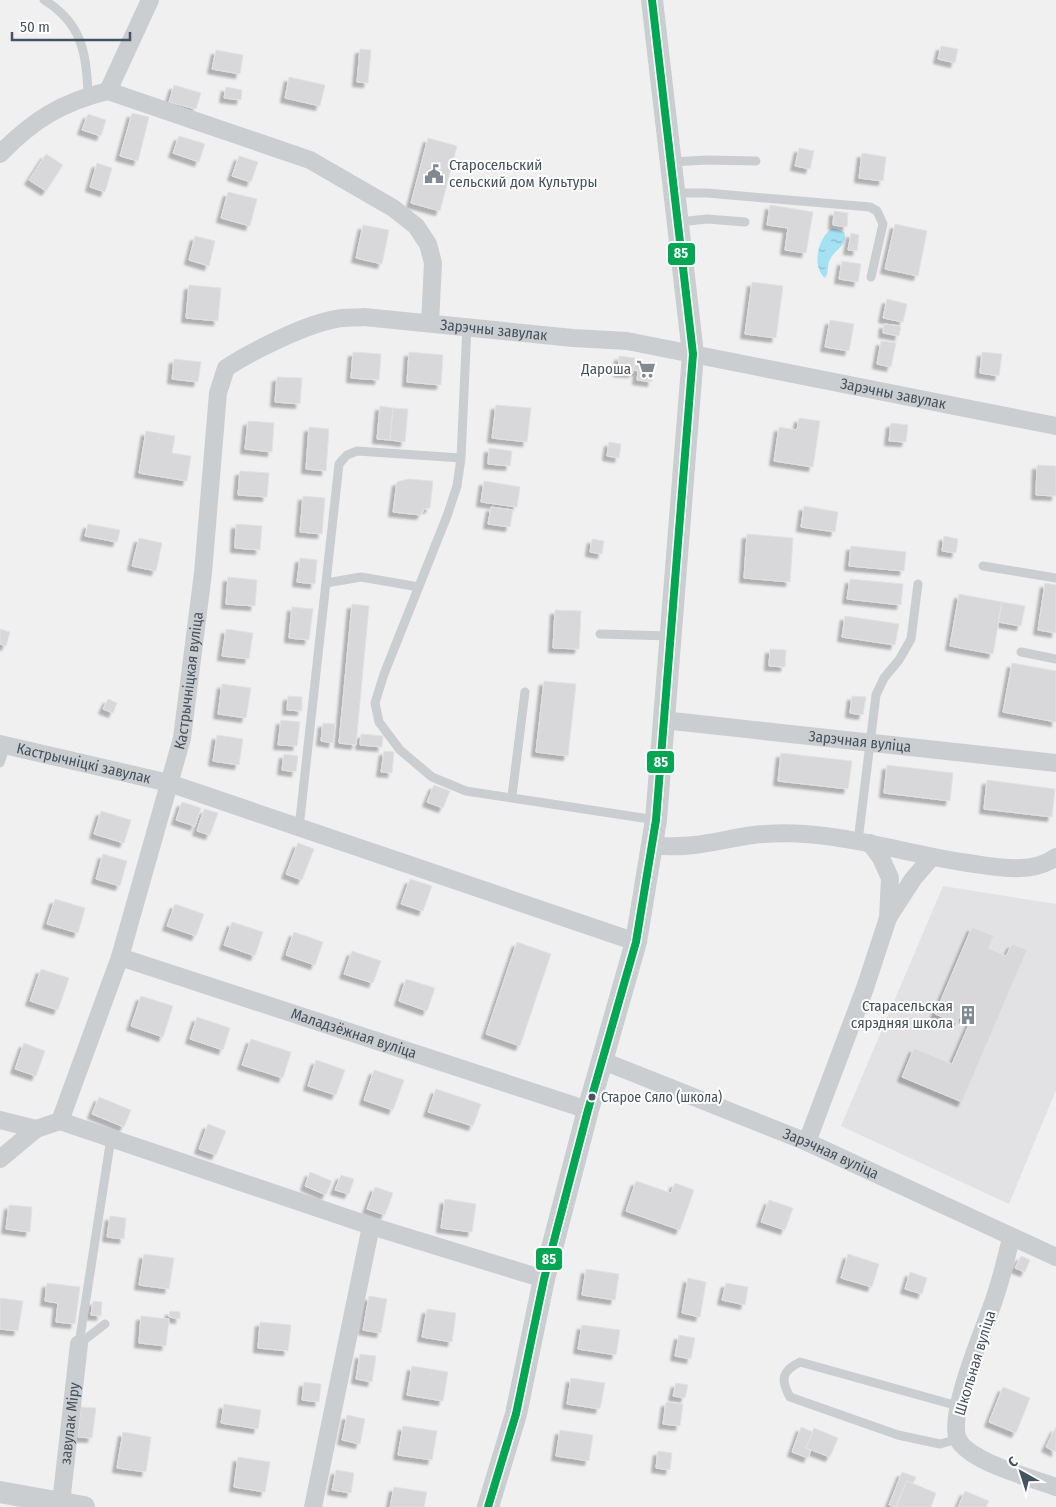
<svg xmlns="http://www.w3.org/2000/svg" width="1056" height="1507" font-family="'Fira Sans Condensed',sans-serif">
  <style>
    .education { fill: #e2e1e3 }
    .water { fill: url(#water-ripples) }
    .building { fill: #d8d8da; stroke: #e2e2e3; filter: url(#shadow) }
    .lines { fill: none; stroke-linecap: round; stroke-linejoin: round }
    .service { stroke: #cbced1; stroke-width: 9 }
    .minor { stroke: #cbced1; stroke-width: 18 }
    .tertiary { stroke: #cbced1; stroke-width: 22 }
    .bus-1-casing { stroke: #fff; stroke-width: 11 }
    .bus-1 { stroke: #00a651; stroke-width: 8 }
    .bus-dot { fill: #45525f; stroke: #fff; stroke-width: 2 }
    .labels { text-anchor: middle; stroke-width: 4; stroke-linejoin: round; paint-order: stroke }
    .bus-label { font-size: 14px; fill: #45525f; stroke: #fff; text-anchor: start }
    .poi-label { font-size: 15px; fill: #45525f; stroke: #fff; text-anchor: end }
    .street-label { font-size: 15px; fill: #45525f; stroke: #fff }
    .line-badge { stroke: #fff; stroke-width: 2 }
    .badge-label { font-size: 14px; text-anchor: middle; font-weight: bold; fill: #fff }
  </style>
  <defs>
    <pattern id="water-ripples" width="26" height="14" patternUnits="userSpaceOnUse" patternTransform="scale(1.25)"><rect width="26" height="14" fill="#a4e1f3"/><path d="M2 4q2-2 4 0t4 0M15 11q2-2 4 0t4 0" fill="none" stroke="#87b9c8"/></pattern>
    <filter id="shadow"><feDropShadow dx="-4.5" dy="4.5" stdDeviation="1" flood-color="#0004"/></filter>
  </defs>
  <rect width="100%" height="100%" fill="#f1f0f0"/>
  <!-- education -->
  <path class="education" d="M943 886 1056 904V1090L1009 1204 841 1126Z"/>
  <!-- water -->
  <path class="water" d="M833 228 844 232C849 247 833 249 829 262 827 268 829 273 825 278 811 267 818 236 833 228Z"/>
  <!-- building -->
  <path class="building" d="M941 46 958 49 955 63 938 59Z
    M360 49 371 50 368 83 357 82Z
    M216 50 243 55 240 74 212 69Z
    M289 77 325 85 320 106 285 98Z
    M174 85 201 93 196 109 169 102Z
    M226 87 242 90 241 100 224 98Z
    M132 113 149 117 138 161 120 156Z
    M88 114 106 120 101 136 82 130Z
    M179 136 205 144 199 162 173 153Z
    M428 138 457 146 440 211 411 203Z
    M799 148 814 151 810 169 795 166Z
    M862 153 886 157 883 181 859 178Z
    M46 154 63 165 46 191 29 180Z
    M239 156 258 162 251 182 232 176Z
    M97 163 112 168 105 192 90 187Z
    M228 192 257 199 250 226 221 218Z
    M770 205 813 212 806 253 785 250 788 228 767 225Z
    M834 211 848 213 847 227 833 225Z
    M895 224 927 231 918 276 885 269Z
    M363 225 389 230 382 264 356 258Z
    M851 233 859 235 857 251 848 250Z
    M195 236 215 241 209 266 189 260Z
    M842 261 861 264 858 282 839 279Z
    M752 282 783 286 776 338 745 334Z
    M189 285 221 288 218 321 186 318Z
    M887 299 907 304 903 322 883 318Z
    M830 320 854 324 849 351 825 347Z
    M884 324 901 326 899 336 883 333Z
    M881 341 896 343 891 367 877 364Z
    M353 352 381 354 379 380 351 378Z
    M409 352 443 355 441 385 407 382Z
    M982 352 1002 354 999 376 980 373Z
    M619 356 635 358 633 373 618 372Z
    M174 359 201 362 198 382 172 379Z
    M634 361 654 363 652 382 637 380 638 371 633 370Z
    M277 377 302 378 300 404 275 402Z
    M496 405 531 408 527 442 492 438Z
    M380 406 393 408 390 440 377 439Z
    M393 408 408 409 405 442 390 440Z
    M799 418 820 421 813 467 774 461 779 427 797 430Z
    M248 421 274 423 272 452 245 449Z
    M891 423 908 425 906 442 889 441Z
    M309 427 329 429 326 471 306 469Z
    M146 431 175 436 172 453 191 456 187 481 139 473Z
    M609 442 621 444 619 458 607 456Z
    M489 448 512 451 510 466 488 464Z
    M1037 465 1056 466V496L1036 495Z
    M240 471 269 473 267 497 238 495Z
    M408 479 433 481 430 508 424 509 421 515 393 512 397 482Z
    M484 481 520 487 517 507 481 502Z
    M303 496 325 498 322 534 300 532Z
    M804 506 838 512 835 532 801 527Z
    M491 507 513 510 510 527 488 524Z
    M88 524 120 530 117 542 85 536Z
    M236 524 262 526 260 550 235 548Z
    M747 534 793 538 790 582 744 578Z
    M944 536 958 539 956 553 942 551Z
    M139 538 162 543 156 571 132 566Z
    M592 539 604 541 602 554 590 552Z
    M851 546 906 552 904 571 849 566Z
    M300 558 317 560 315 584 297 582Z
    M228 577 257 580 255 606 226 604Z
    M850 579 903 584 901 605 847 599Z
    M1045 583 1056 585V633L1038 630Z
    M959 594 1002 602 993 654 950 646Z
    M1002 602 1025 606 1021 626 998 622Z
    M352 604 369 606 356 745 339 743Z
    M292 607 313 609 309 640 289 638Z
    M555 610 581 611 579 649 553 648Z
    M845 616 899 624 895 645 842 637Z
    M0 629 10 632 6 646 0 644Z
    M226 629 253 633 249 659 222 656Z
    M770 649 786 650 785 667 769 666Z
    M1012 663 1056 671V722L1003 712Z
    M544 681 576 684 568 756 536 752Z
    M222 684 251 688 246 718 218 714Z
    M288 696 302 697V711L287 710Z
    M852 696 866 697 863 715 850 713Z
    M108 699 117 703 113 713 103 709Z
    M281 720 300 722 297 746 278 745Z
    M323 723 335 724 333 743 321 741Z
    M361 734 383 736 382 747 360 745Z
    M217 735 243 739 239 765 213 761Z
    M384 751 394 752 392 773 381 772Z
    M781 753 852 761 848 789 778 781Z
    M284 754 298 756 296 772 282 770Z
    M887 765 953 773 950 801 884 793Z
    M987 780 1055 789 1052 817 984 809Z
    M434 785 450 791 443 808 427 802Z
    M182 802 201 808 195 826 176 820Z
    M204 809 218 813 210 835 197 831Z
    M101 811 131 820 124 843 94 834Z
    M298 843 314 849 302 880 286 874Z
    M103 854 127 861 120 886 96 879Z
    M410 879 432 886 423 911 401 904Z
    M55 899 85 908 78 933 47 924Z
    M175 904 204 914 196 936 167 926Z
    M232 922 263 932 255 956 224 945Z
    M972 927 994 936 988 948 1006 956 1012 944 1027 950 962 1102 902 1077 914 1048 952 1064 971 1020 960 1016 957 1023 935 1014Z
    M294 932 323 942 315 965 286 955Z
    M517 942 551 954 520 1046 486 1034Z
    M352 951 381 961 373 983 344 974Z
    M41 969 69 978 58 1010 30 1001Z
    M406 979 435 988 427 1011 399 1001Z
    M141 996 173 1006 163 1037 131 1026Z
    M197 1017 230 1028 223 1050 190 1039Z
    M251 1039 291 1052 283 1078 242 1065Z
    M24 1043 45 1051 36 1076 15 1069Z
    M316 1060 345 1070 336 1095 308 1086Z
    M374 1070 404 1080 393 1110 364 1100Z
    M436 1089 481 1104 473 1126 428 1112Z
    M99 1097 131 1110 124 1127 92 1114Z
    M208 1124 226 1131 216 1155 199 1149Z
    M310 1172 332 1181 326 1195 305 1186Z
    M341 1175 354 1179 349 1194 335 1190Z
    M636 1181 671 1193 675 1183 694 1190 680 1230 626 1211Z
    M375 1187 393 1193 385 1215 367 1209Z
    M445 1199 476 1204 472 1232 441 1228Z
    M769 1200 793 1208 785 1230 761 1222Z
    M9 1205 32 1207 30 1232 6 1229Z
    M110 1216 126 1218 124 1239 107 1237Z
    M144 1254 174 1258 169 1289 139 1285Z
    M848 1254 879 1264 872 1287 841 1278Z
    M1021 1256 1030 1260 1025 1272 1015 1268Z
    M586 1269 619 1274 615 1300 582 1295Z
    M910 1272 927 1278 922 1294 905 1289Z
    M688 1278 706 1282 700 1317 682 1313Z
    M47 1283 80 1287 75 1324 56 1322 58 1303 45 1301Z
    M726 1283 748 1287 745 1305 722 1300Z
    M369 1296 387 1299 381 1333 363 1330Z
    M0 1298 23 1301 18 1331 0 1329Z
    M93 1301 102 1302 101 1316 91 1315Z
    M427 1309 456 1313 452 1342 422 1337Z
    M170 1311 180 1312V1319L169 1317Z
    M141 1316 169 1319 166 1346 139 1343Z
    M260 1322 291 1325 288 1351 258 1348Z
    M582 1325 620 1330 616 1355 578 1349Z
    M679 1335 695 1338 691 1359 675 1356Z
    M360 1354 376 1356 372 1382 356 1379Z
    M412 1366 448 1372 443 1401 407 1395Z
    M571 1378 605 1383 600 1409 567 1404Z
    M304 1382 321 1384 319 1402 302 1400Z
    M676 1383 688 1385 685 1398 673 1396Z
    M1003 1387 1030 1398 1016 1433 989 1422Z
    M666 1402 683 1404 680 1426 663 1424Z
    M224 1404 261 1410 258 1429 221 1423Z
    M81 1407 96 1408 92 1438 78 1437Z
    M347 1415 365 1419 360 1444 342 1440Z
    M403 1426 437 1431 432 1460 398 1455Z
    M801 1427 813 1432 806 1448 811 1450 808 1458 792 1452Z
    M1056 1427V1452L1046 1447Z
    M814 1428 838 1438 830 1457 806 1448Z
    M560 1430 593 1435 589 1461 556 1456Z
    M123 1432 151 1437 146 1472 117 1468Z
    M658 1451 672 1453 670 1470 656 1468Z
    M238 1457 270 1462 265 1492 234 1487Z
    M336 1470 354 1473 351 1493 332 1490Z
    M902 1472 916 1477 913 1483 907 1481 895 1507 889 1505Z
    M907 1481 936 1493 931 1507H896Z
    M394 1487 427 1492 424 1507H390Z
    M965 1491 989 1501 986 1507H958Z"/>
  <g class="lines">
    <!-- service -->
    <path class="service" d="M44 0C82 23 87 54 88 96
      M672 162 706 160 756 161
      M675 193H707L870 207 877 211 883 224 871 277
      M679 222 707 219 745 222
      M467 326 461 458 457 486 447 516 384 674 375 703 379 722 400 750 432 777 466 791 656 820
      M983 566 1056 578
      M326 583 361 577 419 587
      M600 634 669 636
      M1021 652 1056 659
      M0 763 6 745
      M512 796 525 692
      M299 828 339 464 347 455 357 451 461 458
      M858 841 876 695 884 678 899 660 911 639 918 584
      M79 1344 111 1138
      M79 1344 105 1324
      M958 1439 940 1444 898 1435 790 1397C780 1379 782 1371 800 1362L958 1406"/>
    <!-- minor -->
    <g class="minor">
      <path d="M108 91 150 0"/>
      <path d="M0 154C33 120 62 102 108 91L310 160 393 208 416 226 428 244 433 263 430 323"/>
      <path id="s1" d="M663 720 1056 763"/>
      <path id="s2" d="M0 744 169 783 636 942"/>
      <path d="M652 846C666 846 680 847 694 845 717 843 741 835 765 834 834 829 900 853 968 863 996 867 1031 875 1056 857"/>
      <path d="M889 916 913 879 931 858"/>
      <path id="s3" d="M120 957 588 1110"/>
      <path id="s4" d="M603 1061 807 1142 1056 1257"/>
      <path d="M0 1120 36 1129"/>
      <path id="s5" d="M60 1121 120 957 182 738 203 573 218 393 226 368C252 351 306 324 336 319 345 317 355 318 364 317L573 338 627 341 1056 426"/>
      <path d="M60 1121 371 1226 544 1279"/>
      <path d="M807 1142 865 988 888 918 890 878 881 858 870 843"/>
      <path d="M0 1159 36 1129 60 1121"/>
      <path d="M1011 1238C1006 1259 1001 1280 994 1300 985 1327 947 1415 958 1439 969 1462 1032 1478 1056 1487"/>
      <path id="s6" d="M61 1503 79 1344"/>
      <path d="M313 1507 371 1226"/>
    </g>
    <!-- tertiary -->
    <path class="tertiary" d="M0 1492 84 1507
      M488 1507 516 1414 544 1279 588 1110 636 942 656 820 693 354 652 0"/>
    <!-- bus-1 casing -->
    <g class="bus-1-casing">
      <path id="bus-1" d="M488 1507 516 1414 544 1279 588 1110 636 942 656 820 693 354 652 0"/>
    </g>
    <!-- bus-1 -->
    <use href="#bus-1" class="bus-1"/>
  </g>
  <!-- icons -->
  <defs>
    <g id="civic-bare" transform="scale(1.5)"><path d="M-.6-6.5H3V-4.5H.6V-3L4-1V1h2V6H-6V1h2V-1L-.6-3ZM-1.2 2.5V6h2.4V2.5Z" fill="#818992" stroke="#fff" stroke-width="2.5" paint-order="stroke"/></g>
    <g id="supermarket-bare" transform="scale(1.5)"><path d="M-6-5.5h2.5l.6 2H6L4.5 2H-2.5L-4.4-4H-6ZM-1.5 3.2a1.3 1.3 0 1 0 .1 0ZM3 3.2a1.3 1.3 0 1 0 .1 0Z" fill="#818992" stroke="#fff" stroke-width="2.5" paint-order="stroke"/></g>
    <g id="building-bare" transform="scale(1.5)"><path d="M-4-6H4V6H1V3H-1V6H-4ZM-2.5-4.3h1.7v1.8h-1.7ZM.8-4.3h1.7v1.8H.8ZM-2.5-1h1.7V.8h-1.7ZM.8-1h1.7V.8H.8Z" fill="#818992" stroke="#fff" stroke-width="2.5" paint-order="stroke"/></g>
  </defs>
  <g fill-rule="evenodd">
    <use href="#civic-bare" x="434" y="174"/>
    <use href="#supermarket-bare" x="646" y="369"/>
    <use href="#building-bare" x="968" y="1015"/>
  </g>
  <!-- markers -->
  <circle class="bus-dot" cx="592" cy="1097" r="4.5"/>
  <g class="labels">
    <!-- bus labels -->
    <g class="bus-label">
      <text x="601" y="1102">Старое Сяло (школа)</text>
    </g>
    <!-- poi labels -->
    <g class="poi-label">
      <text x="449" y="170" text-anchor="start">Старосельский<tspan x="449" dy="17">сельский дом Культуры</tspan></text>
      <text x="631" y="374">Дароша</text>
      <text x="953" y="1011">Старасельская<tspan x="953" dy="17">сярэдняя школа</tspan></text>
    </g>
    <!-- street labels -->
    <g class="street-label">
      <text dy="5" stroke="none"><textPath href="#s5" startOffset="1055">Зарэчны завулак</textPath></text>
      <text dy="5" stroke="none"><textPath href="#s5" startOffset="1460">Зарэчны завулак</textPath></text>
      <text dy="5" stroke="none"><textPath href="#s5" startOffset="460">Кастрычніцкая вуліца</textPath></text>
      <text dy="5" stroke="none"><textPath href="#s1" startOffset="198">Зарэчная вуліца</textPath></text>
      <text dy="5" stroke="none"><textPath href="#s2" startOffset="86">Кастрычніцкі завулак</textPath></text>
      <text dy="5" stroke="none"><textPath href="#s3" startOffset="246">Маладзёжная вуліца</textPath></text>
      <text dy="5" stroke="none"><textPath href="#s4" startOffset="246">Зарэчная вуліца</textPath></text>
      <text transform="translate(975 1363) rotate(-73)" y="5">Школьная вуліца</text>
      <text dy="5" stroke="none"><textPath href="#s6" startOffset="80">завулак Міру</textPath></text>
    </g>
  </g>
  <g class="line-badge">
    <rect x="667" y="242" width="29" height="24" rx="5" fill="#00a651"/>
    <rect x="646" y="750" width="29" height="24" rx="5" fill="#00a651"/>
    <rect x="535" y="1247" width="28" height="24" rx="5" fill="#00a651"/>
  </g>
  <g class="badge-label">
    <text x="681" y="258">85</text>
    <text x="661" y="767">85</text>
    <text x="549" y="1264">85</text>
  </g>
  <!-- north arrow -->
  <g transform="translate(1021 1472) rotate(321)" stroke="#ffffff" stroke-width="4" paint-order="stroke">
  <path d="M0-4L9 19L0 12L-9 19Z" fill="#45525f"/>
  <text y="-8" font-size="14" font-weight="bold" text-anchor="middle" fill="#45525f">С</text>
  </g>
  <!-- scale -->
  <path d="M12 32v8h118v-8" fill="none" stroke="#45525f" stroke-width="2.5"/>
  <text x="20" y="32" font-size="15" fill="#45525f" stroke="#ffffff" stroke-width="4" paint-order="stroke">50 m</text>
</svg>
